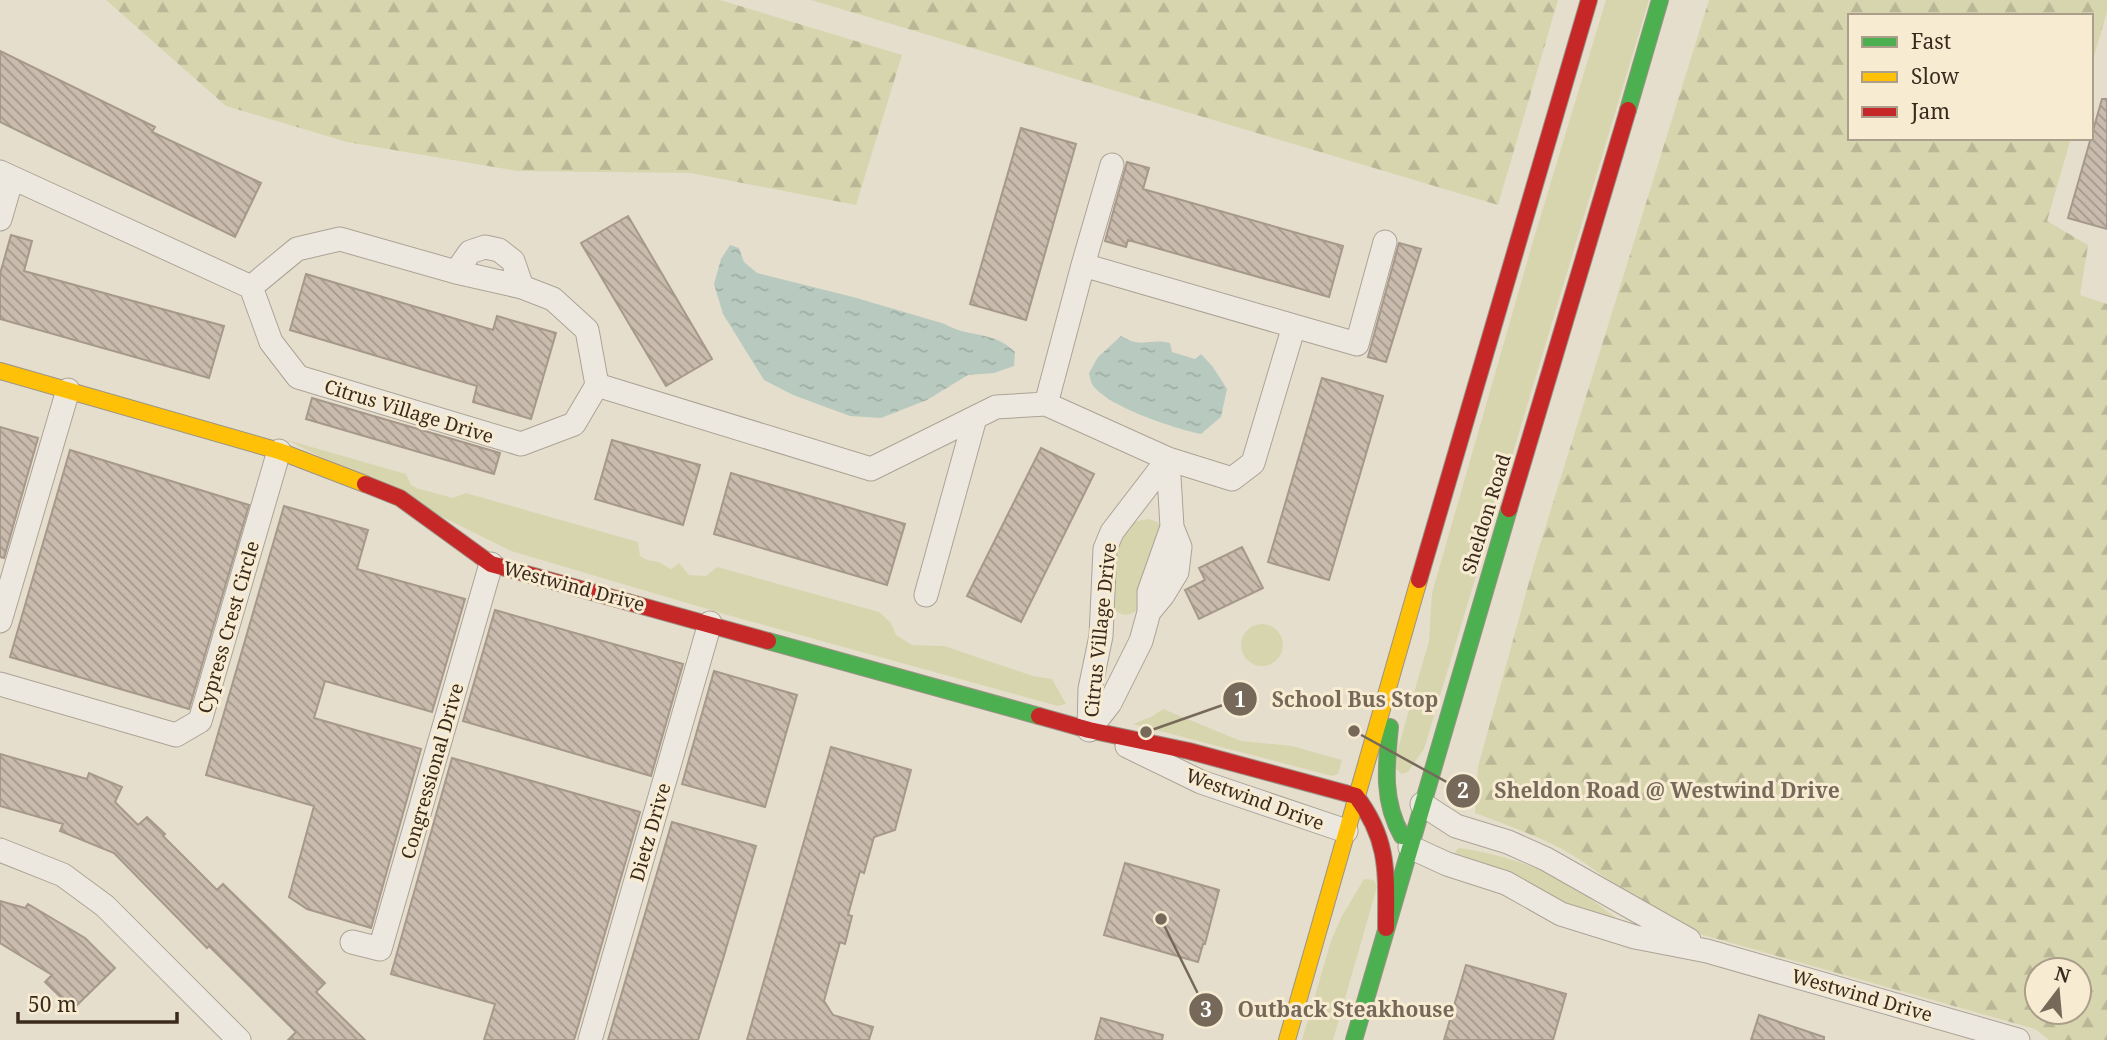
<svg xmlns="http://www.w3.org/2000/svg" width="2107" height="1040" font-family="'Noto Serif',serif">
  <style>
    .green { fill: #d7d5ae }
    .forest { fill: url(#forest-firs); fill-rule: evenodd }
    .water { fill: url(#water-ripples) }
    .building { fill: url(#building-back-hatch); stroke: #a6998b; stroke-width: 2 }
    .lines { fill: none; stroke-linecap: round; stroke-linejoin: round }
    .street-casing { stroke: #aba396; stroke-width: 25 }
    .fast-casing { stroke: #9a9286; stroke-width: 18 }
    .slow-casing { stroke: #9a9286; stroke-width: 18 }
    .jam-casing { stroke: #9a9286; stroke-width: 18 }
    .street { stroke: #ede8df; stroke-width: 23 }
    .fast { stroke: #4caf50; stroke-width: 16 }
    .slow { stroke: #ffc107; stroke-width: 16 }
    .jam { stroke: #c62828; stroke-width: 16 }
    .labels { text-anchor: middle; stroke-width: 6; stroke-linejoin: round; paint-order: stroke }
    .street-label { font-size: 19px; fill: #3a2a1d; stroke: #f7ebd2 }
    .leader { fill: none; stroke: #76695a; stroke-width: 2.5 }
    .callout-dot { fill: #76695a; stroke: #f7ebd2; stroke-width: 2.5 }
    .mark-label { font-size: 21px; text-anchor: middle; font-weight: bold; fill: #fff }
    .callout-label { font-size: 21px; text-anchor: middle; font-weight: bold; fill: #76695a; stroke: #f7ebd2; stroke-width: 6; stroke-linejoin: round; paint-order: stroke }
  </style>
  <defs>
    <pattern id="forest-firs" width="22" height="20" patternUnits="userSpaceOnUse" patternTransform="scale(1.75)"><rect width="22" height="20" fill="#d7d5ae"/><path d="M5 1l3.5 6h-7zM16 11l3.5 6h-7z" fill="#b9b795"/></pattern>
    <pattern id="water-ripples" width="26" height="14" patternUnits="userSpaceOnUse" patternTransform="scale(1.75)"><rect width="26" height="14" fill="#b8cabf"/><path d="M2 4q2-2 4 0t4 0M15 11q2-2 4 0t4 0" fill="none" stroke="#9faea4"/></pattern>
    <pattern id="building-back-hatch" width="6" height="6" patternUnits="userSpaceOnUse" patternTransform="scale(1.75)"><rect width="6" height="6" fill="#c9bbad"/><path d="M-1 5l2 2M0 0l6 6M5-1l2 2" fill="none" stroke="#a4988c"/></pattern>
  </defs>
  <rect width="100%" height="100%" fill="#e6decc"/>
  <!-- green -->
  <path class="green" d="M1606 0H1649L1424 749 1408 772 1402 774 1396 769 1394 762 1429 641 1432 593 1534 238Z
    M287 440 406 474 411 485 419 489 453 498 466 493 638 542 640 556C647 561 651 560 658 562 664 564 667 568 672 569L679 563 689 575 706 576 717 567 879 612 891 623 896 635 912 645 944 646 1033 676 1052 679 1066 704 1058 706 731 616 511 551Z
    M1149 519 1157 522 1162 527 1138 610C1129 616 1124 616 1115 611 1111 589 1114 546 1128 527 1133 521 1141 520 1149 519Z
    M1241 645a21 21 0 1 1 42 0a21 21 0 1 1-42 0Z
    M1163 709 1241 741 1292 746 1342 760 1338 774 1332 776 1133 724 1151 717Z
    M1458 848C1492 852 1531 864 1562 880 1584 892 1604 910 1625 924L1603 921 1460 858 1454 854Z
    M1364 879 1374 880 1377 887 1333 1040H1302L1331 941 1342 916Z"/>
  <!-- forest -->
  <path class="forest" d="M106 0H720L902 55 856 205 691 173 517 171 347 142 226 106Z
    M811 0H1558L1498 205Z
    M1709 0H2107V12L2091 66V16H1850V138H2071L2047 221 2088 245 2080 295 2107 304V1040H2049L2035 1029 1682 929C1645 909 1617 885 1583 862 1550 839 1511 827 1475 813L1478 767 1534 564ZM2037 970H2079V1012H2037Z"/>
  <!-- water -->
  <path class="water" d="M730 245 739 248 744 262 757 273 853 297 945 324C968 338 993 330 1015 352L1014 366 994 373 968 375 927 400 881 418 850 416 793 395 764 380 723 314 714 284 721 259Z
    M1121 336C1142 349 1148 338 1170 343L1172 352 1195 359 1201 354 1213 367 1227 389 1221 417 1201 434C1176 429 1105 406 1092 384 1090 380 1090 377 1089 373L1098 357Z"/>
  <!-- building -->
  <path class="building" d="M0 51 155 127 152 132 261 183 235 237 0 122Z
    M2102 99H2107V229L2068 218Z
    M1021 128 1076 144 1026 320 970 304Z
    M1127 162 1149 168 1143 189 1343 246 1329 297 1128 240 1126 247 1105 241Z
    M628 216 712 359 666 386 581 243Z
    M11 235 32 241 24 271 224 326 209 378 0 319V274Z
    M1399 243 1421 249 1386 362 1368 357Z
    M306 274 493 330 497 316 556 333 531 419 473 402 477 386 290 330Z
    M1322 378 1383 396 1329 580 1268 562Z
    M312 398 500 453 494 474 306 419Z
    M0 427 38 438 4 558 0 557Z
    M612 440 700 465 683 525 595 499Z
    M1041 448 1094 474 1021 622 967 596Z
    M70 450 249 505 189 709 10 657Z
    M731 473 905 524 887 585 714 534Z
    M284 506 368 530 357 569 465 599 432 712 325 681 314 718 421 749 371 928 307 909 289 897 314 806 206 775Z
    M1242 547 1263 588 1199 619 1185 590 1205 580 1199 568Z
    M495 610 683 664 651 776 463 721Z
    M714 671 797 695 765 807 682 784Z
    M831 747 911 770 895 830 874 837 864 873 860 871 848 915 852 916 845 944 840 942 824 1001 833 1015 873 1027 869 1040H747Z
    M0 754 87 779 89 773 122 787 115 802 138 825 147 817 165 834 163 836 217 890 223 884 325 983 316 992 365 1040H288L296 1032 209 946 207 948 114 853 60 831 63 824 0 806Z
    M452 758 640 812 574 1040H484L495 1004 391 974Z
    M672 822 756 846 723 959 698 1040H608Z
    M1125 863 1219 890 1205 944H1203L1198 962 1104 935Z
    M0 901 25 908 28 904 85 938 115 968 73 1009 45 982 52 975 0 943Z
    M1466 965 1566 994 1553 1040H1444Z
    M1759 1015 1824 1037V1040H1751Z
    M1101 1018 1163 1035 1162 1040H1095Z"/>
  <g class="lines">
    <!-- street casing -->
    <g class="street-casing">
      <path id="street" d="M0 172 251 287 271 342 298 377 521 444 574 424 597 385 587 330 553 299 522 287 456 272 340 239 297 249 251 287
        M0 219 12 178
        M1083 265 1112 165
        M456 272 470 252 485 247 499 250 513 261 522 287
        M1294 326 1357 344 1385 242
        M597 385 871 469 996 407 1046 404 1083 265 1294 326 1253 463 1232 479 1168 459 1046 404
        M926 595 975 418
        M1149 612 1163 595 1177 572 1180 547 1172 527 1168 459
        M0 621 68 390
        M0 684 176 735 200 721 279 451
        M1089 730 1090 689 1101 636 1105 549 1112 532 1168 459
        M1089 730 1110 703 1141 641 1149 612V592L1172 527
        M1127 746 1201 782 1346 831
        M1422 804 1456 826 1508 842 1546 859 1689 940
        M1410 847 1447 864 1506 883 1561 914 1635 937 1707 951 2018 1040
        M0 850 63 875 105 906 239 1040
        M352 942 380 949 491 564
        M590 1040 710 623"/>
    </g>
    <!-- fast casing -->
    <g class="fast-casing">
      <path id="fast" d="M1628 110 1660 0
        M768 641 1039 716
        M1390 727C1386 766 1382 801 1402 836
        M1354 1040 1509 509"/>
    </g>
    <!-- slow casing -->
    <g class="slow-casing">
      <path id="slow" d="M0 371 279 451 365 484
        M1287 1040 1419 580"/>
    </g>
    <!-- jam casing -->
    <g class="jam-casing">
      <path id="jam" d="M365 484 400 498 491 564 768 641
        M1509 509 1628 110
        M1419 580 1589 0
        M1039 716 1089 730 1189 751 1356 796C1390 841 1386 874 1386 928"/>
    </g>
    <!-- street -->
    <use href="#street" class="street"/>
    <!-- fast -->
    <use href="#fast" class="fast"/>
    <!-- slow -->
    <use href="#slow" class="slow"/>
    <!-- jam -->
    <use href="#jam" class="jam"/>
  </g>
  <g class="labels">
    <!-- street labels -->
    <g class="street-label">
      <text transform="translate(409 411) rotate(17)" y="7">Citrus Village Drive</text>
      <text transform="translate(1486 514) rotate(-73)" y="7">Sheldon Road</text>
      <text transform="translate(574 586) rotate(15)" y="7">Westwind Drive</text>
      <text transform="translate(228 627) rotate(-74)" y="7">Cypress Crest Circle</text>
      <text transform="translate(1100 630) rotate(-84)" y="7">Citrus Village Drive</text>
      <text transform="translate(432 771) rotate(-74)" y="7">Congressional Drive</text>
      <text transform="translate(1255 799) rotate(20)" y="7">Westwind Drive</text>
      <text transform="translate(650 832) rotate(-74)" y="7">Dietz Drive</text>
      <text transform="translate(1862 995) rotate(16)" y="7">Westwind Drive</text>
    </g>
  </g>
  <!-- callouts -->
  <path class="leader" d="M1146 732L1240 699M1354 731L1463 791M1161 919L1206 1010"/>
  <g class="callout-dot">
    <circle cx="1146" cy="732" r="7"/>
    <circle cx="1354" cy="731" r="7"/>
    <circle cx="1161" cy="919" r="7"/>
    <circle cx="1240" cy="699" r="18"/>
    <circle cx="1463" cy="791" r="18"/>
    <circle cx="1206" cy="1010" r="18"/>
  </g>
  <g class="mark-label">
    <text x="1240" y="707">1</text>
    <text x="1463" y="798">2</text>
    <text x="1206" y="1017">3</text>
  </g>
  <g class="callout-label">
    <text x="1355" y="707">School Bus Stop</text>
    <text x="1667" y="798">Sheldon Road @ Westwind Drive</text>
    <text x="1346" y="1017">Outback Steakhouse</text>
  </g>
  <!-- legend -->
  <rect x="1848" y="14" width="245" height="126" fill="#f7ebd2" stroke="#ab9e8a" stroke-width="2"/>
  <rect x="1862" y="37" width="35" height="10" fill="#4caf50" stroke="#ab9e8a" stroke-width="2"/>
  <text x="1911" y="49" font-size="21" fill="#3a2a1d">Fast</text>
  <rect x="1862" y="72" width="35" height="10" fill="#ffc107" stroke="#ab9e8a" stroke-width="2"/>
  <text x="1911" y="84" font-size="21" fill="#3a2a1d">Slow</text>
  <rect x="1862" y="107" width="35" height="10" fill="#c62828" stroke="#ab9e8a" stroke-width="2"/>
  <text x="1911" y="119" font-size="21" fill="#3a2a1d">Jam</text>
  <!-- north arrow -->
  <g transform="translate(2058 991) rotate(16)"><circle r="33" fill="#f7ebd2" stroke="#ab9e8a" stroke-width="2"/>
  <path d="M0-5L12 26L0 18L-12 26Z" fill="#76695a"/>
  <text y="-10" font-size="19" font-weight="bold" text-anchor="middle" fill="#3a2a1d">N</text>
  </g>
  <!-- scale -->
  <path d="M18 1012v10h159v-10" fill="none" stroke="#3a2a1d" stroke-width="3.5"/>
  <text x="28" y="1012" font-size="21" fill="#3a2a1d" stroke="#f7ebd2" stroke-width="5" paint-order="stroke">50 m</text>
</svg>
